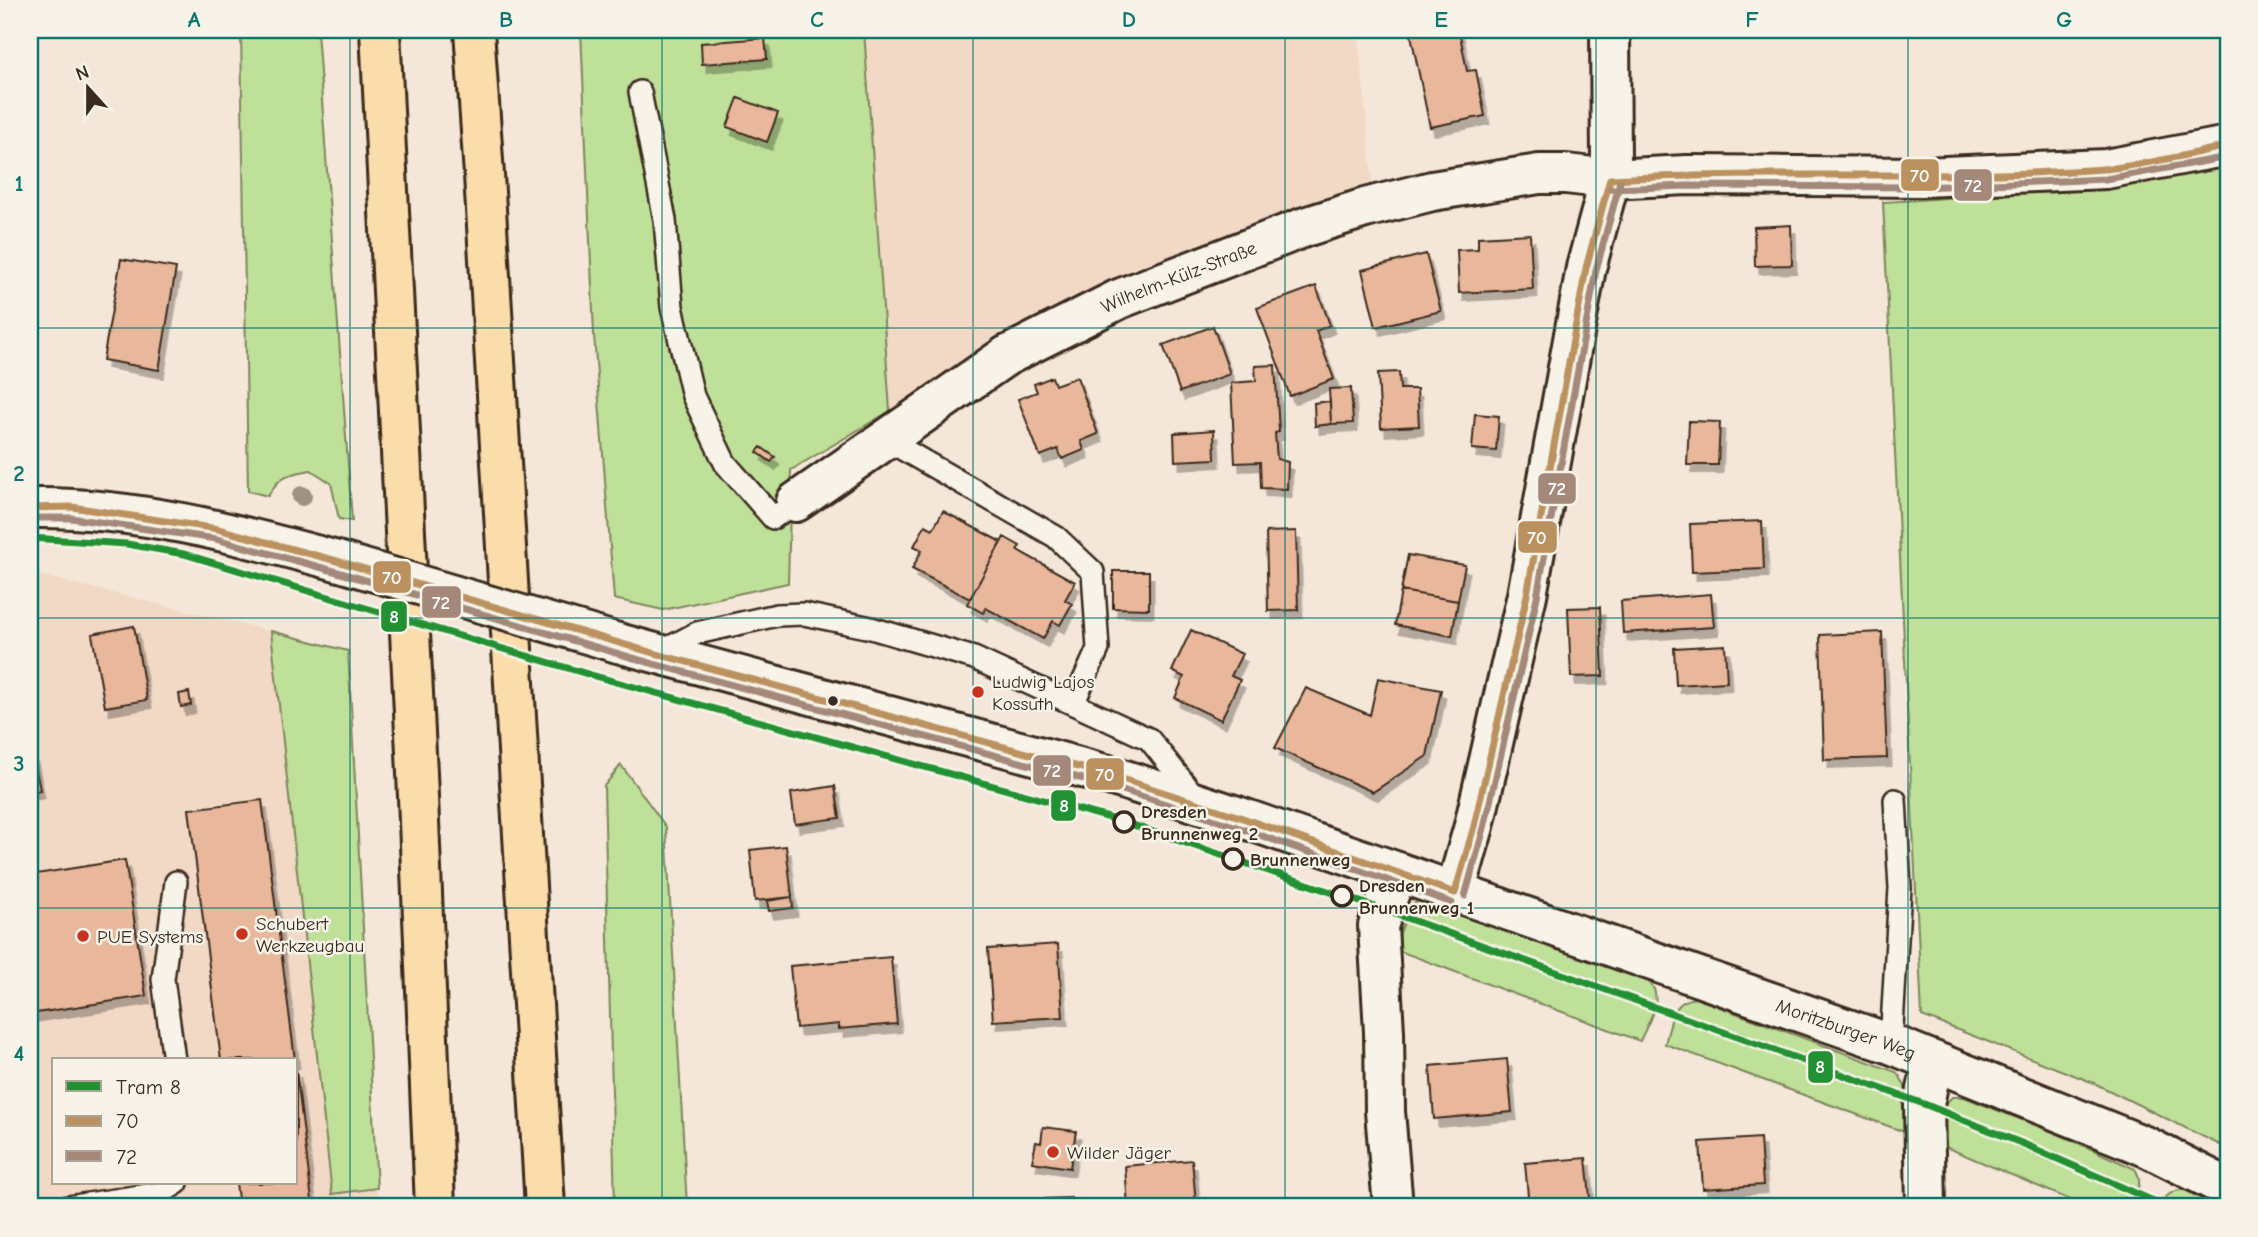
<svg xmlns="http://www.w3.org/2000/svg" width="2258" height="1237" font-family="'Comic Neue',sans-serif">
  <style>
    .built { fill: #f1d9c6; fill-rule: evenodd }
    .green { fill: #bfe099; stroke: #7d855c; stroke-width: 2 }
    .building { fill: #e9b79b; stroke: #3b2a1e; stroke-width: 2; filter: url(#shadow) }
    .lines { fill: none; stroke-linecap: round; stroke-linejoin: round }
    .lane-casing { stroke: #3b2a1e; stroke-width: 26 }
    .street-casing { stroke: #3b2a1e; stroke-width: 44 }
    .secondary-casing { stroke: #3b2a1e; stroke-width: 44 }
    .highway-casing { stroke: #3b2a1e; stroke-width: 44 }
    .lane { stroke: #f7f3e8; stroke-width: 21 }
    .street { stroke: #f7f3e8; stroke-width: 38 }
    .secondary { stroke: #f7f3e8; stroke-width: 38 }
    .highway { stroke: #fbddab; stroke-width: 38 }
    .secondary-bridge-casing { stroke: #3b2a1e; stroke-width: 44; stroke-linecap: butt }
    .secondary-bridge { stroke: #f7f3e8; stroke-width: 38 }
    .bus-1-casing { stroke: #f7f3e8; stroke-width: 12 }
    .bus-2-casing { stroke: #f7f3e8; stroke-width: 12 }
    .bus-1 { stroke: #bb925f; stroke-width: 7 }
    .bus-2 { stroke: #a4897a; stroke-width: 7 }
    .tram-1-casing { stroke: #f7f3e8; stroke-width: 12 }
    .tram-1 { stroke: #229133; stroke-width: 7 }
    .tree { fill: #9d9380 }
    .grid { fill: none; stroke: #0f766e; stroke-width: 2; stroke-opacity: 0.55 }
    .poi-dot { fill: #c8321e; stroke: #f7f3e8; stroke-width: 2.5 }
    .bus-dot { fill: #3b2a1e; stroke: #f7f3e8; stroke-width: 2.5 }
    .stop-dot { fill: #f7f3e8; stroke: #3b2a1e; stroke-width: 3.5 }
    .labels { text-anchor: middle; stroke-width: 5; stroke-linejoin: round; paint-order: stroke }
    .street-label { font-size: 19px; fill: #3b2a1e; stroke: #f7f3e8 }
    .poi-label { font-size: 19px; fill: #3b2a1e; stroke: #f7f3e8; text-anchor: start }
    .stop-label { font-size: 19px; font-weight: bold; fill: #3b2a1e; stroke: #f7f3e8; text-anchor: start }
    .line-badge { stroke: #f7f3e8; stroke-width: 2.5 }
    .badge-label { font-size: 19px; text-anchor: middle; font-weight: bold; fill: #fff }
    .neatline { fill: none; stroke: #0f766e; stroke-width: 2.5 }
    .grid-label { font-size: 23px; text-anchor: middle; font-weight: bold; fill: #0f766e }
  </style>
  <defs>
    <filter id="shadow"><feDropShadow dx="4.5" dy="8" stdDeviation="0" flood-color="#0004"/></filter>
  </defs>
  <rect width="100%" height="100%" fill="#f4e7d9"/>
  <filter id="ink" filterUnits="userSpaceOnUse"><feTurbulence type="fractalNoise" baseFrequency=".0143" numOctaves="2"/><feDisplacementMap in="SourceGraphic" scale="14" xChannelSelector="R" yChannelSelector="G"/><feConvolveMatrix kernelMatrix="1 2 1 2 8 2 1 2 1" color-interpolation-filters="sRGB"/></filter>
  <g filter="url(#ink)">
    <!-- built -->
    <path class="built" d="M864 30H1358L1373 186 1208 242 1032 325 890 411Z
      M30 573 271 631 332 1193 377 1188 378 1207H30ZM54 1060H296V1183H54Z"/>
    <!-- green -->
    <path class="green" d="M241 30H317L352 521 339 519 331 483 311 470C286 475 281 474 268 496L248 491Z
      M581 30H864L890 411 791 470 788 583 663 610 614 599 594 335Z
      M2228 167V1149L2094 1083 1922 1016 1883 202C2000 195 2112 187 2228 167Z
      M271 631 348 651 377 1188 332 1194Z
      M621 765 666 827 687 1207H615L604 786Z
      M1416 902H1425L1649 982C1665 998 1648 1022 1640 1041L1394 949 1410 906Z
      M1695 998 1896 1072C1912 1089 1909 1112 1910 1134L1665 1044C1671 1023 1671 1001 1695 998Z
      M1952 1097H1964L2065 1137 2135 1169C2145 1184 2135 1194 2127 1207H2087L1936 1143 1946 1103Z
      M2183 1189 2216 1207H2159C2165 1196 2170 1192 2183 1189Z"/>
    <!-- building -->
    <path class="building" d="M1410 30H1459L1467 71 1476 70 1485 116 1430 127Z
      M765 38 767 59 702 64 701 43Z
      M738 98 778 113 767 142 727 127Z
      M1791 225 1792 265 1755 266 1754 227Z
      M1530 234 1533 289 1459 293 1457 250 1478 249V237Z
      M1426 254 1441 311 1376 327 1362 270Z
      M121 259 176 268 159 370 103 360Z
      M1316 286 1330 325 1316 331 1334 379 1290 396 1257 308Z
      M1213 326 1230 374 1180 392 1163 345Z
      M1275 365 1279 432 1275 433 1277 459 1288 462 1287 489 1261 488 1260 462 1235 463 1231 383 1256 381 1255 366Z
      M1399 372 1400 389H1417L1419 426 1381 428 1378 373Z
      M1052 377 1055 385 1077 377 1098 434 1081 441 1084 450 1062 459 1058 449 1040 456 1018 399 1037 392 1034 384Z
      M1351 388 1353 423 1331 424 1329 389Z
      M1330 401 1331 424 1315 426 1314 403Z
      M1475 414 1499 416 1496 451 1472 449Z
      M1689 421 1720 422 1718 465H1687Z
      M1214 430 1215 459 1175 461 1174 433Z
      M761 447 775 457 771 462 757 452Z
      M943 511 1001 542 970 599 912 569 922 550 914 546 920 535 925 525 933 529Z
      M1762 521 1764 569 1692 572 1690 524Z
      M1296 531 1298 610 1268 611 1266 532Z
      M1004 537 1020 546 1017 550 1075 582 1065 600 1072 604 1060 625 1053 621 1043 639 986 608 983 613 967 604Z
      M1408 555 1465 565 1458 601 1401 591Z
      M1113 571H1149V609L1113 608Z
      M1401 591 1458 601 1452 636 1395 625Z
      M1711 594 1714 627 1623 633 1621 601Z
      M1600 607 1603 676 1571 677 1568 608Z
      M134 626 147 700 105 707 92 634Z
      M1191 630 1242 654 1231 676 1240 680 1221 720 1175 698 1184 677 1172 671Z
      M1882 632 1887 758 1824 760 1820 635Z
      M1725 645 1727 682 1676 685 1674 648Z
      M1378 678 1441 690 1427 756 1373 792 1275 748 1306 688 1370 715Z
      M189 692 191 705 181 707 179 694Z
      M30 755H33L40 790 30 792Z
      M835 786 840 818 795 824 791 793Z
      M262 800 295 1060H221L189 809Z
      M786 846 792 897 755 901 750 850Z
      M125 860 146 996 30 1014V875Z
      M792 897 793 908 769 911 767 901Z
      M1058 944 1063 1017 993 1021 988 949Z
      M891 957 897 1024 839 1029V1024L796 1028 790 966Z
      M1507 1059 1512 1112 1434 1119 1430 1066Z
      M296 1069 312 1201 239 1207 236 1183H296Z
      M1043 1127 1076 1131 1070 1168 1032 1162 1036 1142 1041 1143Z
      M1760 1138 1763 1185 1703 1189 1700 1142Z
      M1586 1158 1591 1207H1529L1525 1163Z
      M1192 1160 1196 1203 1128 1207 1125 1166Z
      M1071 1198V1207H1043V1199Z
      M1329 1203V1207H1276V1206Z"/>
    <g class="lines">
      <!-- lane casing -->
      <g class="lane-casing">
        <path id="lane" d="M640 92 665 220 672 307 693 396 725 463 773 518 796 502
          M891 437 899 447 1056 537 1093 572 1098 649 1073 704
          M657 654 697 633 777 615 804 614 871 628 974 658 1149 739 1196 798
          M1891 1044 1900 888 1895 800
          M174 1060 163 979 176 882
          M68 1207 161 1193 177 1183"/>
      </g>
      <!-- street casing -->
      <g class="street-casing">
        <g id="street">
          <path id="s1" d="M796 502 1006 356 1119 299 1305 227 1365 208 1432 191 1539 174H1566L1610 179 1611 161 1610 30"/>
          <path d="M1393 1207 1385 1111 1384 1032 1378 926 1397 872"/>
          <path d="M1926 1207 1924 1104 1933 1061"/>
        </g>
      </g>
      <!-- secondary casing -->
      <g class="secondary-casing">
        <g id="secondary">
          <path d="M30 508C134 506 237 534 337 561"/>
          <path id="s2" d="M618 643 1116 777 1237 816 1891 1044 2147 1147 2228 1188"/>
          <path d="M1455 893 1474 826 1527 595 1586 268 1610 179 1687 175 1922 177 2106 169 2228 146"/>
        </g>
      </g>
      <!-- highway casing -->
      <g class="highway-casing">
        <path id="highway" d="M380 30 417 773 435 1207
          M474 30 484 175 545 1207"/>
      </g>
      <!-- lane -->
      <use href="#lane" class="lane"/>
      <!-- street -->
      <use href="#street" class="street"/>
      <!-- secondary -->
      <use href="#secondary" class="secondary"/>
      <!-- highway -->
      <use href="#highway" class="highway"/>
      <!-- secondary-bridge casing -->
      <g class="secondary-bridge-casing">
        <path id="secondary-bridge" d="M337 561 618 643"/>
      </g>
      <!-- secondary-bridge -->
      <use href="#secondary-bridge" class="secondary-bridge"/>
      <!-- bus-1 casing -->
      <g class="bus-1-casing">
        <path id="bus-1" d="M1610 179C1774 170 1939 181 2103 169 2143 166 2188 154 2228 146
          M30 508 72 507 218 529 337 561 657 654 1116 777 1237 816 1455 893
          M1455 893 1474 826 1527 595 1586 268 1610 179"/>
      </g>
      <!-- bus-2 casing -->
      <g class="bus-2-casing">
        <path id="bus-2" d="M1611 189 1687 186 1922 187 2106 179 2228 157
          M30 518H71L216 539 334 571 654 664 1113 787 1234 826 1452 903
          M1465 896 1484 828 1537 597 1596 270 1620 182"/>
      </g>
      <!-- bus-1 -->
      <use href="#bus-1" class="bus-1"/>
      <!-- bus-2 -->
      <use href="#bus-2" class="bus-2"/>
      <!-- tram-1 casing -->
      <g class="tram-1-casing">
        <path id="tram-1" d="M30 538 127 544 184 554 591 675 1124 822 1384 910 1924 1104 2026 1145 2167 1207"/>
      </g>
      <!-- tram-1 -->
      <use href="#tram-1" class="tram-1"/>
    </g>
    <!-- trees -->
    <circle class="tree" cx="302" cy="496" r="10"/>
  </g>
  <!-- grid -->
  <path class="grid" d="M350 30V1207M662 30V1207M973 30V1207M1285 30V1207M1596 30V1207M1908 30V1207M30 328H2228M30 618H2228M30 908H2228"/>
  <!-- markers -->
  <g class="poi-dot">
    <circle cx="978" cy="692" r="7"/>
    <circle cx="242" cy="934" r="7"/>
    <circle cx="83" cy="936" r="7"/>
    <circle cx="1053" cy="1152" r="7"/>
  </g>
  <circle class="bus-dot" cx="833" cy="701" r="6"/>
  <g class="stop-dot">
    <circle cx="1124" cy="822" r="10"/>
    <circle cx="1233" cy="859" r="10"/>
    <circle cx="1342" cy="896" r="10"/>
  </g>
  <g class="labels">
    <!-- street labels -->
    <g class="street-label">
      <text dy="7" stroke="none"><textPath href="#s1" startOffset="446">Wilhelm-Külz-Straße</textPath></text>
      <text dy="7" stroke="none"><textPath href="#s2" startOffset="1288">Moritzburger Weg</textPath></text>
    </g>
    <!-- poi labels -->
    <g class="poi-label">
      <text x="992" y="688">Ludwig Lajos<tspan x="992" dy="22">Kossuth</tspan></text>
      <text x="256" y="930">Schubert<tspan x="256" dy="22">Werkzeugbau</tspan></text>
      <text x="97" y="943">PUE Systems</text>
      <text x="1067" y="1159">Wilder Jäger</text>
    </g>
    <!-- stop labels -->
    <g class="stop-label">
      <text x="1141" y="818">Dresden<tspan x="1141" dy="22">Brunnenweg 2</tspan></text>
      <text x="1250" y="866">Brunnenweg</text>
      <text x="1359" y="892">Dresden<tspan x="1359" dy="22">Brunnenweg 1</tspan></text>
    </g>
  </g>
  <g class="line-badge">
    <rect x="1900" y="158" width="40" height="34" rx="7" fill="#bb925f"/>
    <rect x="1953" y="168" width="40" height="34" rx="7" fill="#a4897a"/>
    <rect x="1537" y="472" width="40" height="33" rx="7" fill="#a4897a"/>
    <rect x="1517" y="520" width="41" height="34" rx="7" fill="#bb925f"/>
    <rect x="372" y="560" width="40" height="34" rx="7" fill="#bb925f"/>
    <rect x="421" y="585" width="41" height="34" rx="7" fill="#a4897a"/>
    <rect x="380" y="600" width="28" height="33" rx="7" fill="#229133"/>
    <rect x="1032" y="754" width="40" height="33" rx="7" fill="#a4897a"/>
    <rect x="1085" y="757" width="40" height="34" rx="7" fill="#bb925f"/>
    <rect x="1050" y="789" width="27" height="33" rx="7" fill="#229133"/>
    <rect x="1807" y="1050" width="27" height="34" rx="7" fill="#229133"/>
  </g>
  <g class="badge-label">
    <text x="1920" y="182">70</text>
    <text x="1973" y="192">72</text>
    <text x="1557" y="495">72</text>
    <text x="1537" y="544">70</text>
    <text x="392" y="584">70</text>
    <text x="441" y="609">72</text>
    <text x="394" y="623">8</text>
    <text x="1052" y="777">72</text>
    <text x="1105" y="781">70</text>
    <text x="1064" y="812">8</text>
    <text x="1820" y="1073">8</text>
  </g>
  <!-- margin -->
  <rect width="2258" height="1237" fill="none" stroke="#f7f3e8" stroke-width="77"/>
  <!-- legend -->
  <rect x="52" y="1058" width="245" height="126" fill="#f7f3e8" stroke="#aca397" stroke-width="2"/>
  <rect x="66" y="1081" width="35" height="10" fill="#229133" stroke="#aca397" stroke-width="2"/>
  <text x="116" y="1094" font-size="21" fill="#3b2a1e">Tram 8</text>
  <rect x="66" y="1116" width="35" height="10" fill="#bb925f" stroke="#aca397" stroke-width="2"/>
  <text x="116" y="1128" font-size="21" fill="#3b2a1e">70</text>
  <rect x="66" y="1151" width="35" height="10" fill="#a4897a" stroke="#aca397" stroke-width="2"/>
  <text x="116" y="1164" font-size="21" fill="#3b2a1e">72</text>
  <!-- north arrow -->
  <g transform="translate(88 88) rotate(339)" stroke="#f7f3e8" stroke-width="5" paint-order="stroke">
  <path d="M0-5L12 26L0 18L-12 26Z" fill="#3b2a1e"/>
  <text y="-10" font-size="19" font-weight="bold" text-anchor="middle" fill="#3b2a1e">N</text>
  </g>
  <rect x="38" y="38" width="2182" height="1160" class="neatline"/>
  <g class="grid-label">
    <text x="194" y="27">A</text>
    <text x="506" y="27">B</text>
    <text x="817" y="27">C</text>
    <text x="1129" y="27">D</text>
    <text x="1441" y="27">E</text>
    <text x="1752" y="27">F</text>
    <text x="2064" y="27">G</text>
    <text x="19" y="191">1</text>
    <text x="19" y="481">2</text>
    <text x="19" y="771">3</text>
    <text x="19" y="1061">4</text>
  </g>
</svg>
